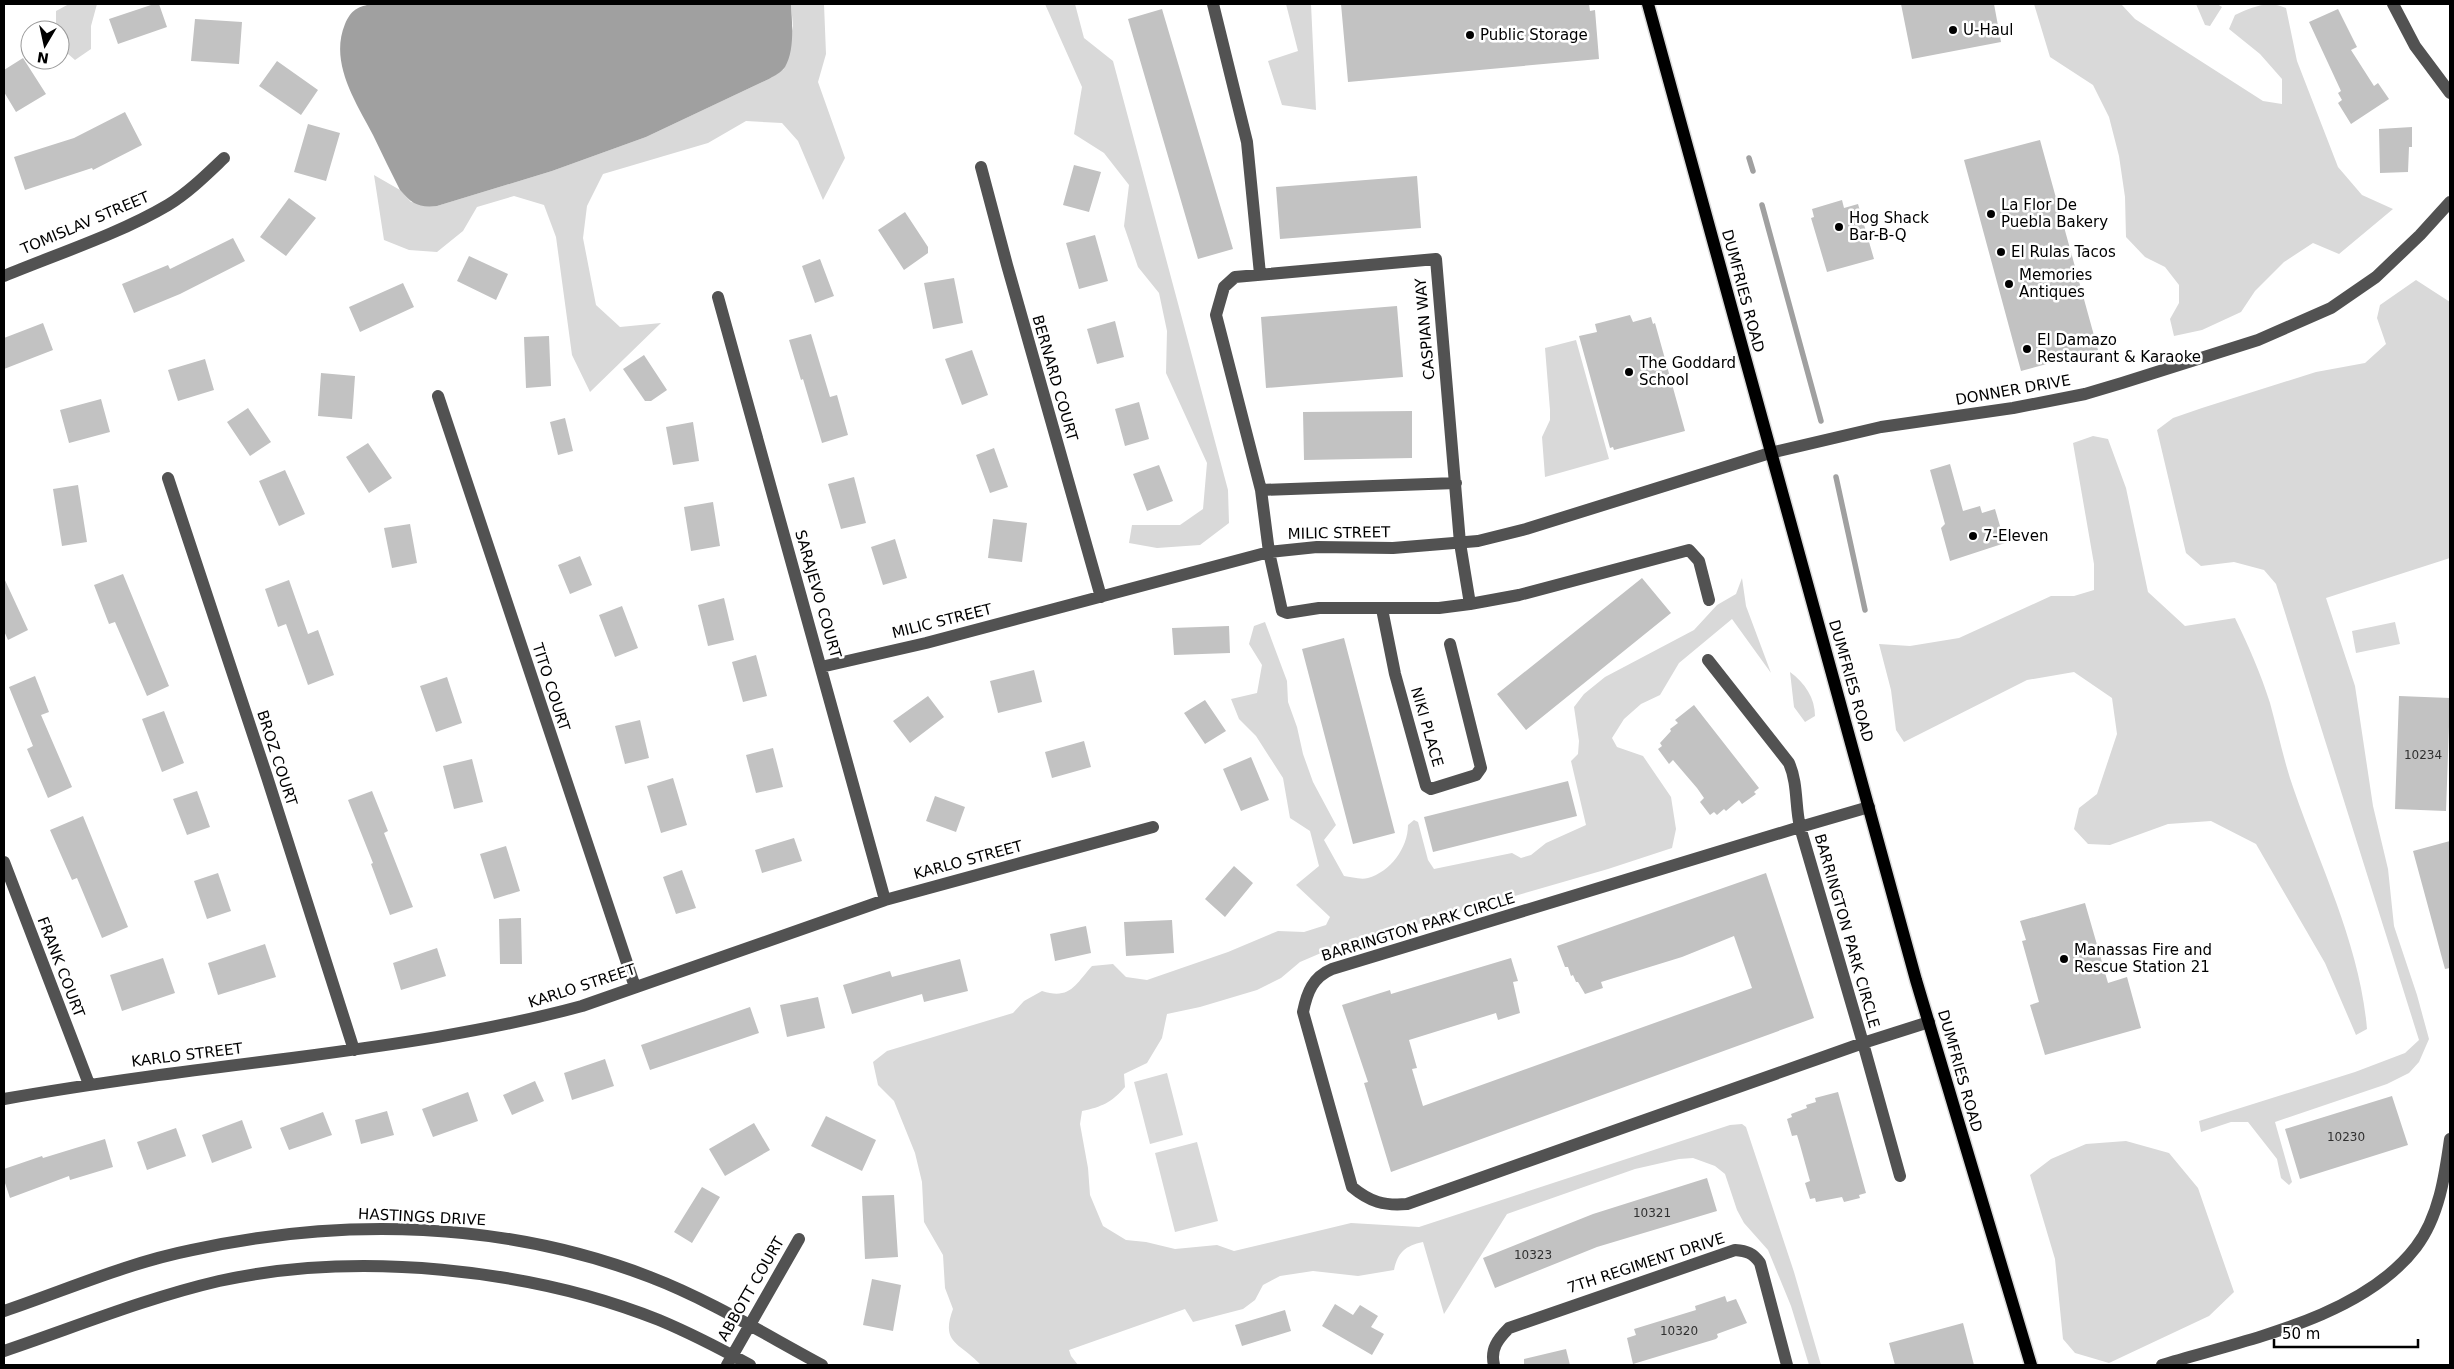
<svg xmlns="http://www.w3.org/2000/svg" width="2454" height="1369" font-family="'DejaVu Sans',sans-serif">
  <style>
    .green { fill: #d9d9d9 }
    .water { fill: #a0a0a0 }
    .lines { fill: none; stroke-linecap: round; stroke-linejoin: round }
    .stream { stroke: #a0a0a0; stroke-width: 5.5 }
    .building { fill: #c2c2c2 }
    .major-casing { stroke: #dbdbdb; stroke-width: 15 }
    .minor { stroke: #525252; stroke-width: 12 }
    .major { stroke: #000; stroke-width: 12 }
    .poi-dot { fill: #000; stroke: #fff; stroke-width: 2 }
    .labels { text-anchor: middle; stroke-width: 5; stroke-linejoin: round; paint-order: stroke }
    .number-label { font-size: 12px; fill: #303030 }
    .poi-label { font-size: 15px; fill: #000; stroke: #fff; text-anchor: start }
    .street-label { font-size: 15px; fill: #000; stroke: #fff }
  </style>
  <rect width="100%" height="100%" fill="#fff"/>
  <!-- green -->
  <path class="green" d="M69 4H97L91 26V49L75 60 60 47V30H56V11Z
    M791 4H824L826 54 818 82 845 158 823 200 798 141 782 123 746 121 708 143 603 174 587 206 583 238 596 305 620 327 661 323 590 392 572 355 556 237 544 205 514 196 477 207 463 231 437 252 409 250 384 240 374 175 400 190 411 202 437 206 552 171 646 137 769 79 784 69 793 26Z
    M1045 4H1075L1084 38 1113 61 1228 490 1229 523 1200 545 1157 548 1129 543 1132 525H1180L1203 509 1207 463 1166 373 1167 331 1159 293 1138 267 1124 226 1129 185 1104 153 1074 134 1082 87Z
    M1286 4H1311L1316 110 1282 105 1268 61 1298 51Z
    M2034 4H2121L2135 19 2263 101 2282 104V79L2260 54 2229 29 2235 15C2252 7 2268 0 2286 8L2297 61 2338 167 2362 195 2393 209 2339 254 2313 243 2284 262 2255 291 2241 312 2202 330 2174 336 2170 319 2179 303V285L2165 267 2145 257 2126 237 2125 197 2119 156 2109 117 2093 85 2050 57Z
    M2196 4H2217L2222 7 2210 26 2205 25Z
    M2416 280 2450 302V558L2326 598 2355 686 2373 806 2388 869 2394 926 2417 995 2429 1039 2419 1062 2409 1073 2387 1084 2275 1122 2292 1182 2289 1185 2281 1178 2277 1159 2248 1122H2231L2201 1132 2199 1121 2355 1072 2405 1053 2419 1040 2276 584 2264 570 2234 562 2201 566 2186 553 2157 430 2173 418 2202 408 2316 372 2365 363 2386 344 2377 318 2380 305Z
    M1576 340 1609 459 1545 477 1542 437 1550 420V410L1545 348Z
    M2093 436 2108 439 2126 488 2148 592 2185 626 2235 618C2248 645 2261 674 2270 703 2278 732 2284 762 2294 790 2321 868 2360 946 2367 1029L2356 1035 2325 963 2256 844 2211 821 2168 824 2110 845 2088 844 2074 829 2079 808 2097 794 2117 734 2112 698 2074 672 2027 680 1904 742 1896 730 1891 690 1879 644 1910 646 1959 638 2051 596H2074L2094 590V564L2073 443Z
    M1742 578 1746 606 1771 673 1732 619 1679 663 1660 695 1641 704 1624 719 1612 738 1617 747 1643 756 1671 797 1676 829 1672 848 1608 869 1328 950 1300 962 1281 978 1257 990 1200 1007 1167 1014 1162 1038 1147 1063 1124 1074 1125 1087C1112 1102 1102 1107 1082 1111L1080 1124 1088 1168 1090 1195 1103 1226 1126 1240 1146 1242 1175 1249 1217 1245 1234 1251 1351 1223 1419 1227 1730 1125 1742 1124 1746 1127 1794 1272 1821 1365H1809L1791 1306 1768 1250 1744 1223 1737 1210 1725 1174 1715 1166 1693 1158 1679 1159 1635 1169 1507 1214 1444 1314 1423 1242C1405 1246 1398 1252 1394 1270L1358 1276 1313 1271 1280 1276 1263 1285 1255 1300 1243 1309 1193 1322 1185 1309 1069 1350 1071 1356 1078 1365H981C960 1342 940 1344 953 1309L945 1288 943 1255 924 1222 922 1182 915 1153 894 1101 878 1085 873 1062 887 1051 1013 1013 1024 1001 1042 991C1070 1000 1075 985 1092 966L1113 964 1126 977 1147 980 1228 952 1278 931 1304 932 1326 925 1330 917 1296 885 1319 866 1310 831 1290 818 1283 778 1256 736 1239 719 1231 699 1257 693 1262 665 1249 644 1254 626 1265 622 1287 681 1288 702 1297 727 1303 754 1313 782 1336 825 1324 840 1344 876C1351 877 1361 880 1368 878 1390 872 1408 848 1408 825L1414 820 1418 822 1428 860 1434 869 1512 853 1521 858 1531 855 1546 843 1586 825 1571 761 1578 754 1579 741 1574 707 1584 694 1605 677 1694 630 1717 605 1736 594Z
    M2395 622 2400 644 2356 653 2352 631Z
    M1790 672C1805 683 1815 698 1815 716L1805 722 1794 707Z
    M1167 1073 1183 1135 1150 1144 1134 1082Z
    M2126 1141 2169 1153 2198 1188 2234 1292 2209 1316 2109 1363 2075 1353 2063 1339 2055 1259 2030 1175 2051 1159 2086 1144Z
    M1197 1142 1218 1221 1175 1232 1155 1153Z"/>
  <!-- water -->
  <path class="water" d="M373 4H791C792 23 795 50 785 67 782 72 774 76 769 79L646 137 552 171 437 206C419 208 412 204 400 190 391 172 382 154 373 135 356 102 329 63 345 24 351 10 358 6 373 4Z"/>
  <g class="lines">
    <!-- stream -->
    <path class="stream" d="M1749 158 1753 171
      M1762 205 1821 421
      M1836 477 1865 610"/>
  </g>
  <!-- building -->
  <path class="building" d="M154 4H159L167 27 118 44 109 19Z
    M1341 4H1589L1590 11 1595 10 1599 59 1348 82Z
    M1901 4H1994L2001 42 1912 59Z
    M1162 9 1233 249 1198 259 1128 19Z
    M2338 9 2357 47 2351 50 2374 86 2378 83 2389 99 2351 124 2338 103 2342 100 2338 93 2341 91 2309 22Z
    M195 19 242 22 239 64 191 61Z
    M23 58 46 94 16 112 4 92V70Z
    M277 61 318 90 301 115 259 86Z
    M125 112 142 145 93 170 92 168 25 190 14 157 74 138Z
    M308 124 340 133 326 181 294 172Z
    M2412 127V147H2409L2408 172 2380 173 2379 129Z
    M2040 140 2098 350 2021 371 1964 160Z
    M1074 165 1101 172 1089 212 1063 205Z
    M1417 176 1421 228 1280 239 1276 187Z
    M289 198 316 218 286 256 260 237Z
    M1842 200 1844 208 1858 204 1874 259 1827 272 1811 218 1814 217 1812 209Z
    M905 212 928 247V253L904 270 878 230Z
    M1095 235 1108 281 1079 289 1066 243Z
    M233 238 245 261 180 294 134 313 122 284 168 265 170 269Z
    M469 256 508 274 496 300 457 281Z
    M820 259 834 296 815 303 802 266Z
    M954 278 963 323 933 329 924 283Z
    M403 283 414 307 360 332 349 307Z
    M1397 306 1403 377 1266 388 1261 317Z
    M1630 315 1633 322 1651 317 1653 324 1655 323 1685 431 1614 450 1613 447 1610 448 1579 336 1597 332 1595 324Z
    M1115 321 1124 357 1097 364 1087 329Z
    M43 323 53 350 4 369V338Z
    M811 334 830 397 837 395 848 435 822 443 803 379 801 380 789 340Z
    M549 336 551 386 526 388 524 337Z
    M972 350 988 395 962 405 945 359Z
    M644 355 667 390 651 401H645L623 369Z
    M205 359 214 390 178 401 168 370Z
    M321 373 355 376 352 419 318 416Z
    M101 399 110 432 69 443 60 410Z
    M1139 402 1149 439 1125 446 1115 409Z
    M248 408 271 442 250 456 227 422Z
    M1412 411V458L1304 460 1303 412Z
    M565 418 573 451 558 455 550 422Z
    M693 422 699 461 673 465 666 427Z
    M368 443 392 478 369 493 346 457Z
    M994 448 1008 487 990 493 976 455Z
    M1950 464 1963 511 1980 506 1982 513 1995 509 2005 543 1950 561 1941 528 1945 524 1930 470Z
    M1159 465 1173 501 1147 511 1133 474Z
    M285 470 305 514 279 526 259 481Z
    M854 477 866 523 841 529 828 484Z
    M78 485 87 542 62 546 53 489Z
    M713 502 720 546 691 551 684 507Z
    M993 519 1027 523 1022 562 988 558Z
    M410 524 417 563 392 568 384 528Z
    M895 539 907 578 883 585 871 547Z
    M580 556 592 585 570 594 558 565Z
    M123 574 169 686 147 696 115 622 109 624 94 585Z
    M4 578 28 630 8 640 4 631Z
    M1642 578 1671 613 1526 730 1497 694Z
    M289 580 308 634 318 630 334 675 308 685 286 624 278 627 265 589Z
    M724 598 734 640 708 646 698 605Z
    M622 606 638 648 615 657 599 615Z
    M1229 626 1230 653 1174 655 1172 628Z
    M1344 638 1395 833 1353 844 1302 649Z
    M756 655 767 696 743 702 732 662Z
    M1034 670 1042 702 998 713 990 681Z
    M35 676 49 712 41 715 72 787 48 798 27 749 33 746 9 687Z
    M447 677 462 723 436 732 420 686Z
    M928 696 944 717 910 743 893 721Z
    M2399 696 2450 698 2446 811 2395 809Z
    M1205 700 1226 731 1205 744 1184 713Z
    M1694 705 1759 788 1754 792 1756 794 1742 804 1739 800 1726 811 1724 809 1717 815 1714 812 1710 815 1700 802 1704 798 1697 788 1673 760 1669 764 1658 749 1662 746 1660 743 1671 731 1670 729 1678 723 1675 720Z
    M164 711 184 763 162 772 142 719Z
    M640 720 649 758 625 764 615 726Z
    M1084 741 1091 767 1052 778 1045 752Z
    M773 748 783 787 756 793 746 755Z
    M1251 757 1269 800 1241 811 1223 769Z
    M472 759 483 802 454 809 443 766Z
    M673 778 687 825 661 833 647 786Z
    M1568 781 1577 816 1433 852 1424 817Z
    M197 791 210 827 187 835 173 799Z
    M372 791 388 831 384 833 413 907 390 915 371 864 373 863 348 800Z
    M935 796 965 807 956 832 926 821Z
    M83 816 128 927 102 938 77 878 72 880 50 830Z
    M794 838 802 861 762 873 755 850Z
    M2450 841V968L2445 969 2413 851Z
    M506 846 520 891 494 899 480 854Z
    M1234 866 1253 883 1225 917 1205 899Z
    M682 870 696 908 676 914 663 877Z
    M218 873 231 911 207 919 194 881Z
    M1766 873 1814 1018 1391 1172 1364 1083 1368 1082 1342 1005 1390 990 1391 994 1511 958 1518 981 1513 982 1520 1013 1498 1020 1496 1013 1409 1040 1417 1068 1412 1069 1423 1106 1752 988 1734 936 1682 957 1601 982 1603 988 1585 994 1578 982H1576L1573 975 1571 976 1568 967H1565L1557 946Z
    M2085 903 2108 983 2127 977 2141 1028 2045 1055 2030 1005 2039 1002 2022 941 2026 940 2020 921Z
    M521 918 522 964H500L499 919Z
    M1172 920 1174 953 1126 956 1124 922Z
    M1086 926 1091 953 1055 961 1050 934Z
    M265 944 276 977 218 995 208 963Z
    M437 948 446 976 401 990 393 963Z
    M163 958 175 993 122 1011 110 975Z
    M960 959 968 991 924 1002 922 994 852 1014 843 985 890 971 892 977Z
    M818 997 825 1028 787 1037 780 1005Z
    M750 1007 759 1033 650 1070 641 1045Z
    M605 1059 614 1086 572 1100 564 1073Z
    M535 1081 544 1101 512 1115 503 1095Z
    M468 1092 478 1121 433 1137 422 1109Z
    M1838 1092 1866 1193 1859 1195 1860 1198 1844 1202 1842 1197 1816 1202 1815 1198 1810 1199 1805 1183 1810 1181 1800 1145 1797 1135 1792 1136 1787 1119 1792 1117 1791 1114 1807 1108 1806 1105 1816 1102 1815 1098Z
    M2392 1096 2408 1145 2300 1179 2285 1129Z
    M387 1111 394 1135 361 1144 355 1120Z
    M323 1112 332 1135 289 1150 280 1128Z
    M826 1116 876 1140 862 1171 811 1146Z
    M242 1120 252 1148 212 1163 202 1135Z
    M754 1123 770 1150 725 1176 709 1149Z
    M176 1128 186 1156 147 1170 137 1142Z
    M105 1139 113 1167 70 1180 69 1176 10 1198 4 1180V1169L42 1156 43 1158Z
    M1707 1178 1717 1211 1597 1247 1495 1288 1483 1258 1593 1214Z
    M702 1187 720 1197 692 1243 674 1232Z
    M894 1195 898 1257 865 1259 862 1196Z
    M872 1279 901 1285 893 1331 863 1325Z
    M1725 1296 1727 1302 1736 1299 1747 1323 1717 1334 1718 1337 1716 1339 1633 1364 1627 1338 1636 1335 1634 1329 1696 1310 1695 1306Z
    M1335 1304 1353 1315 1360 1305 1378 1316 1371 1327 1384 1334 1372 1355 1322 1326Z
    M1285 1310 1291 1331 1242 1346 1235 1325Z
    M1963 1323 1974 1365H1895L1889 1343Z
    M1566 1349 1570 1365H1524V1359Z"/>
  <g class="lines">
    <!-- major casing -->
    <g class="major-casing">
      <path id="major" d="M1648 4 1916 980 2031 1365"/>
    </g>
    <!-- minor -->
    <path class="minor" d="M1213 4 1247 142 1260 274
      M2393 4 2415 46 2450 93
      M981 167 1007 265 1101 597
      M4 276C57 254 119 234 168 205 189 192 206 175 224 158
      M718 297 885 900
      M438 396 635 987
      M168 478 267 777 354 1050
      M1261 490 1456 483
      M1470 604 1460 543 1436 259 1235 277 1224 287 1216 315 1261 490 1269 552 1282 611 1287 613 1319 608H1439L1470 604 1519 595 1689 550 1699 561 1709 600
      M1382 609 1395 674 1426 786 1431 789 1476 775 1481 768 1450 644
      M1708 660 1789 763C1798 784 1795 805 1800 827L1863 1043 1407 1204C1384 1206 1370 1202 1352 1187L1303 1012C1307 992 1313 977 1332 969L1800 827 1869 807
      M821 667 926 643 1269 552 1317 547 1393 548 1478 541 1526 529 1770 453 1881 427 2013 408 2085 394 2122 383 2258 340 2331 308 2376 277 2420 235 2450 202
      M4 862 89 1084
      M4 1099C100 1082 196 1070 292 1058 390 1045 486 1032 582 1006L885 900 1153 827
      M1900 1176 1863 1043 1929 1022
      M4 1311C66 1290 127 1263 192 1250 343 1217 505 1221 650 1277 710 1300 766 1335 822 1365
      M4 1351C75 1327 146 1298 219 1281 356 1251 529 1268 659 1320 690 1333 721 1349 750 1365
      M727 1365 799 1239
      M1494 1365C1490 1349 1498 1339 1509 1328L1735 1250C1747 1251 1753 1253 1760 1263L1787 1365
      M2162 1365C2244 1340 2362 1318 2416 1247 2439 1217 2445 1175 2450 1139"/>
    <!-- major -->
    <use href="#major" class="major"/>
  </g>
  <!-- markers -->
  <g class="poi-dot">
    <circle cx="1953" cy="30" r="5"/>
    <circle cx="1470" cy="35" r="5"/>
    <circle cx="1991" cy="214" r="5"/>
    <circle cx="1839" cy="227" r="5"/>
    <circle cx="2001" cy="252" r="5"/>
    <circle cx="2009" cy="284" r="5"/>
    <circle cx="2027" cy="349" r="5"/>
    <circle cx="1629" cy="372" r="5"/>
    <circle cx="1973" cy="536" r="5"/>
    <circle cx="2064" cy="959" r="5"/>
  </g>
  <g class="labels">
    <!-- number labels -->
    <g class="number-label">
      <text x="2423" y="759">10234</text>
      <text x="2346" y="1141">10230</text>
      <text x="1652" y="1217">10321</text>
      <text x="1533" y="1259">10323</text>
      <text x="1679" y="1335">10320</text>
    </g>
    <!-- poi labels -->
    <g class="poi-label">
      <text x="1963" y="35">U-Haul</text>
      <text x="1480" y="40">Public Storage</text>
      <text x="2001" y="210">La Flor De<tspan x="2001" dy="17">Puebla Bakery</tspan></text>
      <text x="1849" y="223">Hog Shack<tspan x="1849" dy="17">Bar-B-Q</tspan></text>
      <text x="2011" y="257">El Rulas Tacos</text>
      <text x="2019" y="280">Memories<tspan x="2019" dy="17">Antiques</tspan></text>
      <text x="2037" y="345">El Damazo<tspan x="2037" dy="17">Restaurant &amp; Karaoke</tspan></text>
      <text x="1639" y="368">The Goddard<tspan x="1639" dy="17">School</tspan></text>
      <text x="1983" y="541">7-Eleven</text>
      <text x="2074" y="955">Manassas Fire and<tspan x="2074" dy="17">Rescue Station 21</tspan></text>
    </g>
    <!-- street labels -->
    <g class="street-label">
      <text transform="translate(85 223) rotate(-23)" y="5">TOMISLAV STREET</text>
      <text transform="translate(1743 291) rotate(75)" y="5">DUMFRIES ROAD</text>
      <text transform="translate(1425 329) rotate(-95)" y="5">CASPIAN WAY</text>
      <text transform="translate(1055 378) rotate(74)" y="5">BERNARD COURT</text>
      <text transform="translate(2013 390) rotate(-10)" y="5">DONNER DRIVE</text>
      <text transform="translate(1339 533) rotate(-1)" y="5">MILIC STREET</text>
      <text transform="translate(818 594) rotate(74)" y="5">SARAJEVO COURT</text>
      <text transform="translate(942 621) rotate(-14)" y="5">MILIC STREET</text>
      <text transform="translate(1851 681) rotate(74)" y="5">DUMFRIES ROAD</text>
      <text transform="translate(551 687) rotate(72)" y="5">TITO COURT</text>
      <text transform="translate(1427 727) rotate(74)" y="5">NIKI PLACE</text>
      <text transform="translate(277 758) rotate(72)" y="5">BROZ COURT</text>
      <text transform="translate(968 860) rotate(-15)" y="5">KARLO STREET</text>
      <text transform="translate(1418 927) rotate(-17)" y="5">BARRINGTON PARK CIRCLE</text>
      <text transform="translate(1847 931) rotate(74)" y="5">BARRINGTON PARK CIRCLE</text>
      <text transform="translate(61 967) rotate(69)" y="5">FRANK COURT</text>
      <text transform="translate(582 986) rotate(-18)" y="5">KARLO STREET</text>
      <text transform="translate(187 1055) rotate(-7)" y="5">KARLO STREET</text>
      <text transform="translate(1960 1071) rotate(74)" y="5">DUMFRIES ROAD</text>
      <text transform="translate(422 1217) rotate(3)" y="5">HASTINGS DRIVE</text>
      <text transform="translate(1646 1263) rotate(-18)" y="5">7TH REGIMENT DRIVE</text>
      <text transform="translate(751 1289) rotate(-60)" y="5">ABBOTT COURT</text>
    </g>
  </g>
  <!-- border -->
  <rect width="2454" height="1369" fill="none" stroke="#000000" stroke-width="10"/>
  <!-- north arrow -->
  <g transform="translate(45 45) rotate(189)"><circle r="24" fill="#ffffff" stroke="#999999"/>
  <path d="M0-4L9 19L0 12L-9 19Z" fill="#000000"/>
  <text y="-8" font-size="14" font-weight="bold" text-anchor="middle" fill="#000000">N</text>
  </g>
  <!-- scale -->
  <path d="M2274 1339v8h144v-8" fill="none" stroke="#000000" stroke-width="2.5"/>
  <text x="2282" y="1339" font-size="15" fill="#000000" stroke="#ffffff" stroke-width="4" paint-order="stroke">50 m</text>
</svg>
